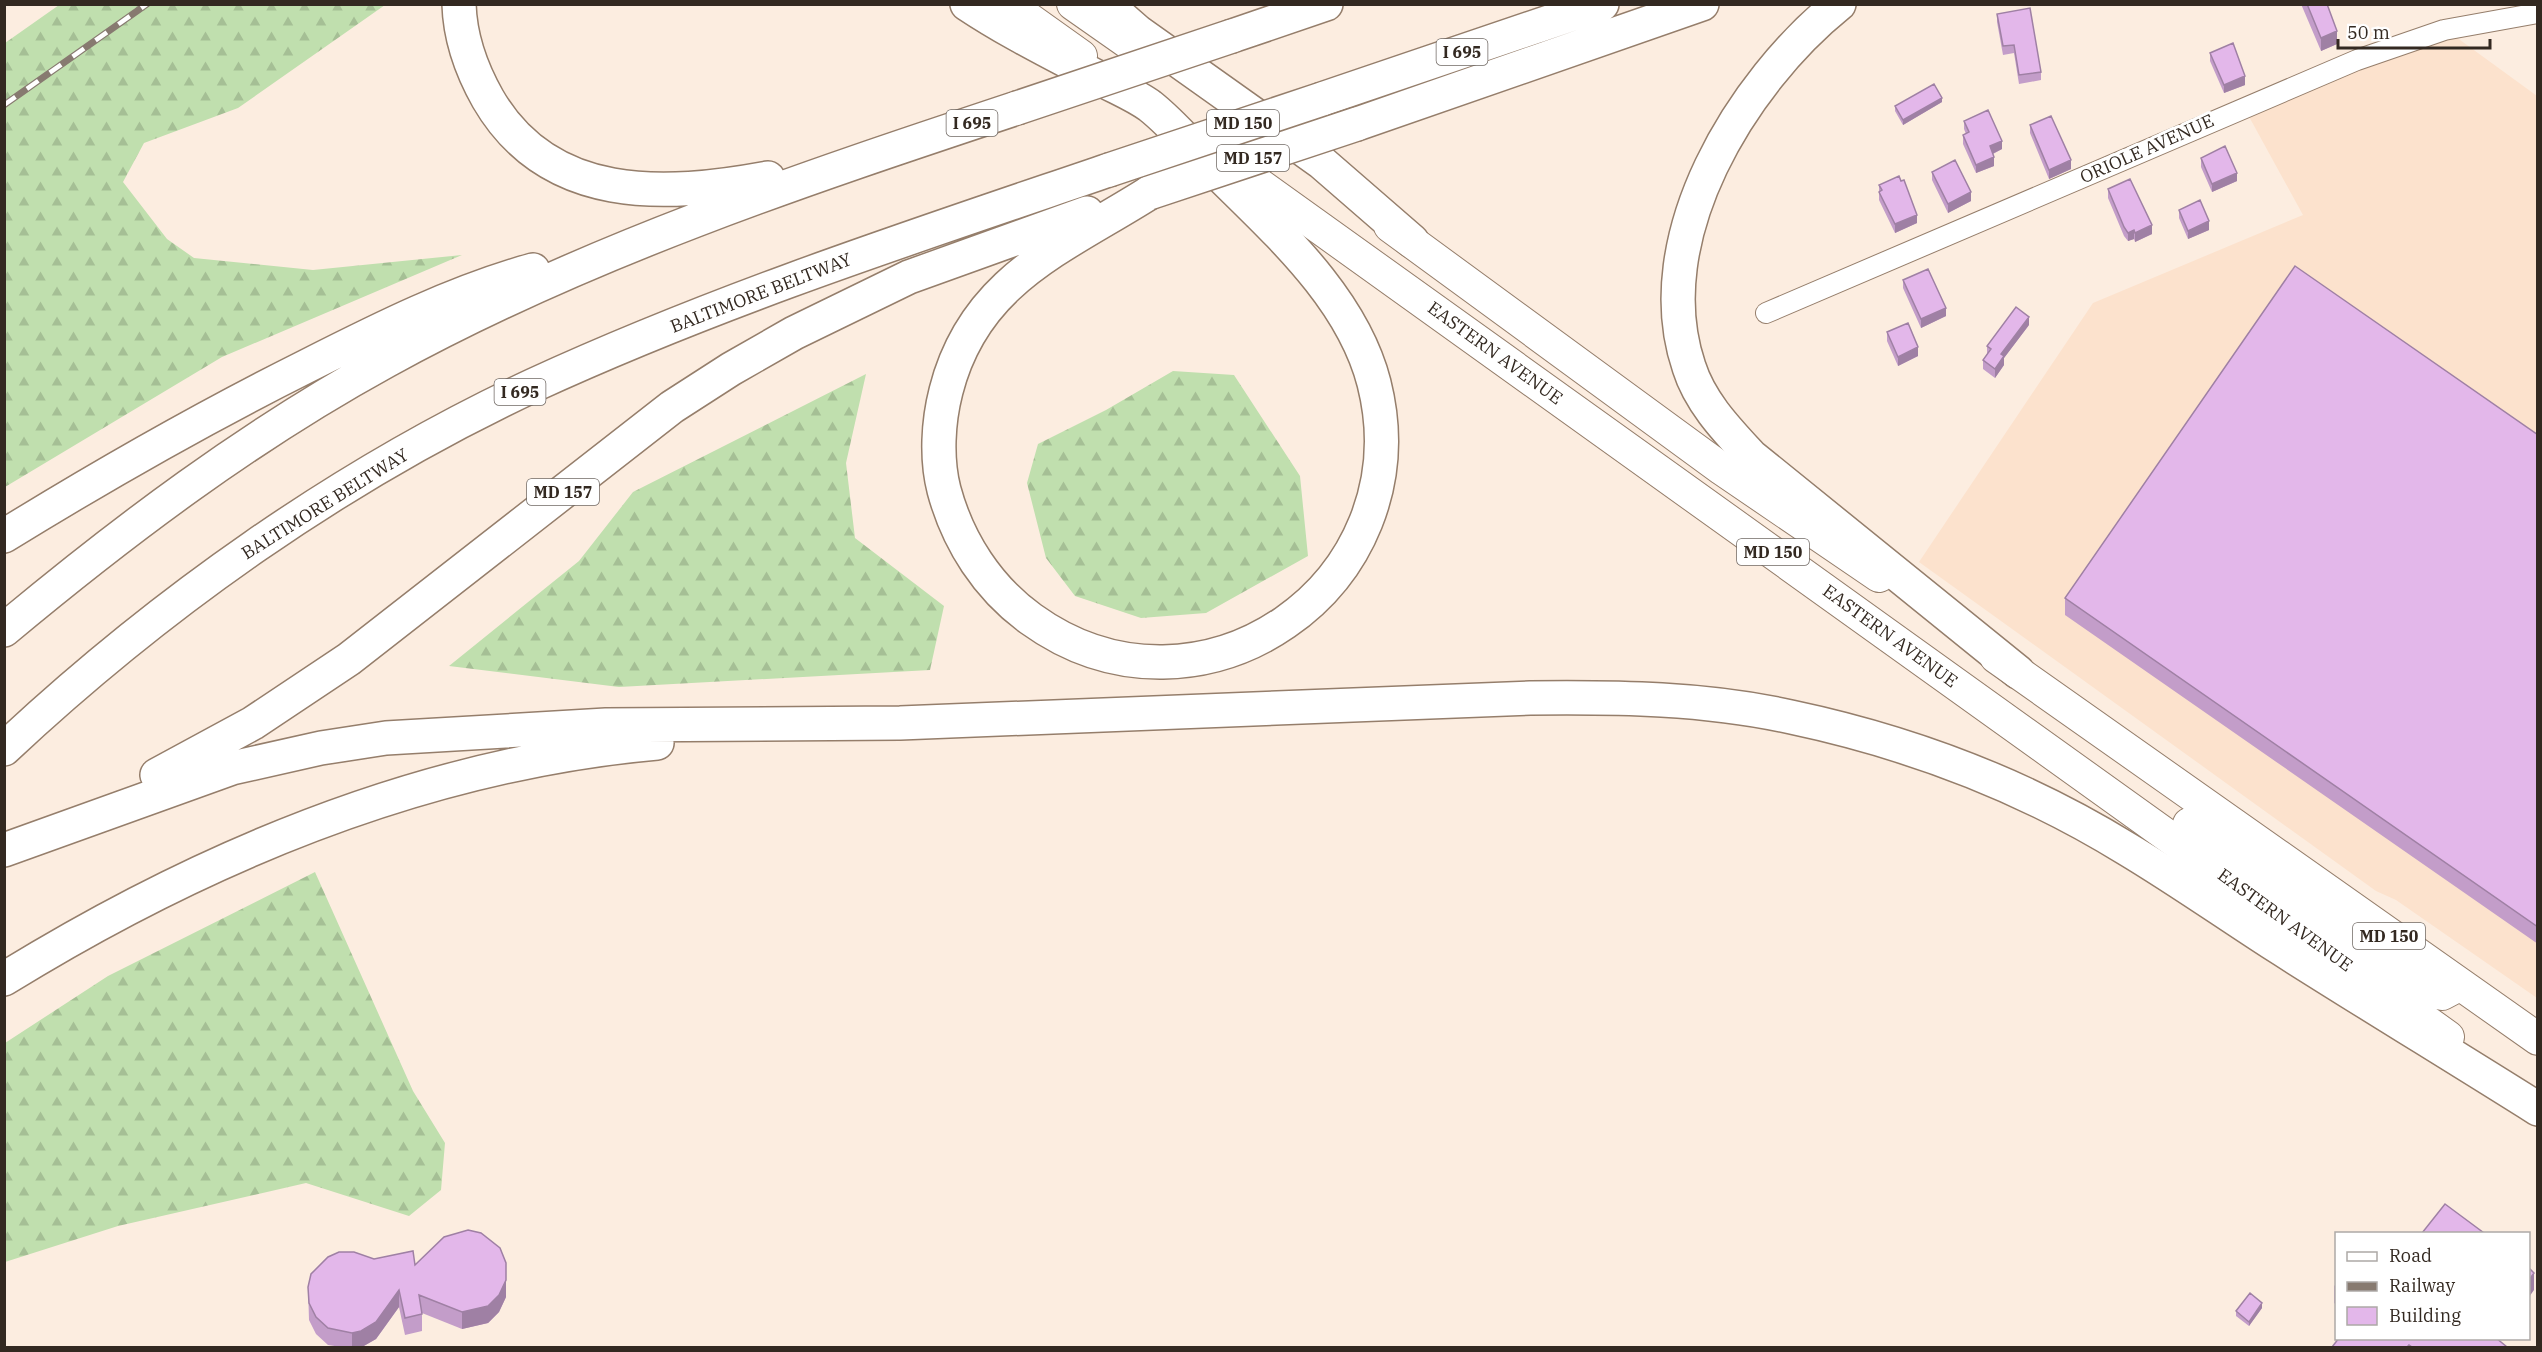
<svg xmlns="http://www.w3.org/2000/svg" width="2542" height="1352" font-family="'IBM Plex Serif',serif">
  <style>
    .built { fill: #fce2cd }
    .forest { fill: url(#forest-firs) }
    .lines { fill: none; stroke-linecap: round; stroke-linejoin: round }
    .street-casing { stroke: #957e6b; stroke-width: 22 }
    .primary-casing { stroke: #957e6b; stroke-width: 34 }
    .highway-casing { stroke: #957e6b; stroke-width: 36 }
    .street { stroke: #fff; stroke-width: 20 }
    .primary { stroke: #fff; stroke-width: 32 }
    .highway { stroke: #fff; stroke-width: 33 }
    .rail-casing { stroke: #877a70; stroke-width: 7 }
    .rail { stroke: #fff; stroke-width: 4.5; stroke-dasharray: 14; stroke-linecap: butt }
    .highway-bridge-casing { stroke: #957e6b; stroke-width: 36; stroke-linecap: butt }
    .highway-bridge { stroke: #fff; stroke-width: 33 }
    .wall { fill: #c39dc9 }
    .shaded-wall { fill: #9f80a4 }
    .building { fill: #e3b7ea; stroke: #9f80a4; stroke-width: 1.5 }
    .labels { text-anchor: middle; stroke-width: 6; stroke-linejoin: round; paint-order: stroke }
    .shield { fill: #fff; stroke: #706964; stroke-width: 1.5 }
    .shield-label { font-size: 16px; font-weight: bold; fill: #332921 }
    .street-label { font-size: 18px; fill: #332921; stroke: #fff }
  </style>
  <defs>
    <pattern id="forest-firs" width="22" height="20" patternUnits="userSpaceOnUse" patternTransform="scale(1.5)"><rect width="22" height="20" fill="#c0dfae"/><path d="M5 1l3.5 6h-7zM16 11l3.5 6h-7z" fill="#a5bf95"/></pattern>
  </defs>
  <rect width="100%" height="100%" fill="#fcede0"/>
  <!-- built -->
  <path class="built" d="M2456 37 2537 96V998L2396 900 2376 891 1919 562 2093 303 2303 215 2247 113 2329 80 2437 41Z"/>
  <!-- forest -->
  <path class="forest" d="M59 5H385L238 108 144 143 123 182 167 239 194 258 313 270 462 255 222 357 5 487V43Z
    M1173 371 1234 375 1300 476 1308 556 1206 613 1141 618 1075 596 1046 558 1027 483 1038 444 1106 410Z
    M866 374 846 463 855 538 944 606 930 670 619 687 449 666 579 561 633 492Z
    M315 872 413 1091 445 1143 441 1190 409 1216 306 1183 118 1226 5 1262V1043L108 976Z"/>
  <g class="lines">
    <!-- street casing -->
    <g class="street-casing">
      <path id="street" d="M1766 313 2357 60 2444 30 2538 13"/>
    </g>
    <!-- primary casing -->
    <g class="primary-casing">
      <path id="primary" d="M1008 4 1081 56
        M1073 4 1150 58
        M1214 152 2448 1037
        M1390 226 1722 469 1879 576
        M1996 657 2538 1039
        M2189 824 2425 989 2442 994 2459 985"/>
    </g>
    <!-- highway casing -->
    <g class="highway-casing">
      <path id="highway" d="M459 4C460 39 471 69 488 99 549 204 665 197 768 178
        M967 4C1009 32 1054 54 1099 78 1115 87 1135 95 1150 106 1174 125 1194 150 1216 171 1276 231 1352 297 1374 383 1425 585 1200 741 1031 619 988 588 958 542 944 490 936 459 938 422 946 391 974 280 1062 248 1149 193
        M1106 4 1138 32 1321 162 1412 241
        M1839 4C1742 82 1645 238 1689 367 1700 402 1726 429 1751 456L2018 672
        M1232 36 1326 4
        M1322 99 1602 4
        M1357 124 1702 4
        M4 536C103 475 203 418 307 366 380 329 454 292 533 270
        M4 630C124 530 249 436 386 361 584 252 803 179 1017 108
        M4 749C160 603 341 475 534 385 721 299 915 236 1109 170
        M157 775 253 723 349 659 672 407 731 369 794 333 909 277 1087 213
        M4 850 232 768 321 748 386 738 606 725 900 723 1530 698C1618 697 1706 698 1791 717 1909 742 2025 786 2127 849 2177 879 2224 912 2272 943 2360 999 2449 1053 2538 1109
        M4 979C202 857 424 764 657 743"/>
    </g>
    <!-- street -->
    <use href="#street" class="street"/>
    <!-- primary -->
    <use href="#primary" class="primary"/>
    <!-- highway -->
    <use href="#highway" class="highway"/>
    <!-- rail casing -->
    <g class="rail-casing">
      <path id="rail" d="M4 105 147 4"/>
    </g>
    <!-- rail -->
    <use href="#rail" class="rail"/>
    <!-- highway-bridge casing -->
    <g class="highway-bridge-casing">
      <path id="highway-bridge" d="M1017 108 1232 36
        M1109 170 1322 99
        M1149 193 1357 124"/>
    </g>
    <!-- highway-bridge -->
    <use href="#highway-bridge" class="highway-bridge"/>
  </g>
  <!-- wall -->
  <path class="wall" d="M2301 4H2327L2337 44 2321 51Z
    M1997 14 2041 72V80L2019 84 2014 53 2003 55 1997 22Z
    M2210 53 2245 85 2224 93 2210 61Z
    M1942 102 1903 125 1895 111V106Z
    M1964 121 2002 149 1993 154 1994 166 1976 173 1963 144V135L1966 134 1964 129Z
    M2030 125 2071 169 2049 179 2030 133Z
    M2201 158 2237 181 2212 192 2201 167Z
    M1932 172 1971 201 1948 213 1932 180Z
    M1879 185 1917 223 1895 233 1879 200Z
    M2108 189 2152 234 2135 242 2134 239 2128 241 2124 236 2108 198Z
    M2179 210 2209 230 2188 239 2179 218Z
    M1903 280 1946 316 1921 328 1903 288Z
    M2029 325 2004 358V365L1995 378 1983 369V360L1987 354V346Z
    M1887 332 1918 356 1898 366 1887 341Z
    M2538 435V944L2065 615V598Z
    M374 1259 415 1265 506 1297 499 1312 488 1323 462 1329 422 1313V1331L405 1335 399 1307 376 1339 362 1347H341L328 1345 316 1334 309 1320 308 1287Z
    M2337 1283V1305L2334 1303V1286Z
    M2262 1308 2249 1326 2236 1316V1311Z"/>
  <!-- shaded-wall -->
  <path class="shaded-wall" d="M2337 31V44L2321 51V38Z
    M2245 76V85L2224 93V85Z
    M1942 98V102L1903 125V120Z
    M2002 141V149L1990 155V146Z
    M1994 157V166L1976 173V165Z
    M2071 160V169L2049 179V170Z
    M2237 173V181L2212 192V184Z
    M1971 192V201L1948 213V204Z
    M1917 215V223L1895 233V224Z
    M2209 221V230L2188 239V231Z
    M2152 225V234L2135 242V233Z
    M2134 230V239L2128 241V233Z
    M1946 308V316L1921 328V319Z
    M2029 317V325L2004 358V365L1995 378V369L2001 354Z
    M1918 347V356L1898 366V357Z
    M506 1263V1297L499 1312 488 1323 462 1329V1312Z
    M2534 1273V1290L2529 1297V1280Z
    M399 1290V1307L376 1339 362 1347H352V1333Z
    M2262 1303V1308L2249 1326V1322Z"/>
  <!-- building -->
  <path class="building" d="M2307 4H2327L2337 31 2321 38Z
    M2030 8 2041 72 2019 75 2014 45 2003 46 1997 14Z
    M2233 43 2245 76 2224 85 2210 53Z
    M1934 84 1942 98 1903 120 1895 106Z
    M1988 110 2002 141 1990 146 1994 157 1976 165 1963 135 1969 132 1964 121Z
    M2051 116 2071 160 2049 170 2030 125Z
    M2225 146 2237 173 2212 184 2201 158Z
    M1955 160 1971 192 1948 204 1932 172Z
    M1899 176 1901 181 1904 180 1917 215 1895 224 1879 192 1882 190 1879 185Z
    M2130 179 2152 225 2135 233 2134 230 2128 233 2124 227 2108 189Z
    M2200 200 2209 221 2188 231 2179 210Z
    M2295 266 2538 435V927L2065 598Z
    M1928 269 1946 308 1921 319 1903 280Z
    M2016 307 2029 317 2001 354 2004 356 1995 369 1983 360 1991 349 1987 346Z
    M1908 323 1918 347 1898 357 1887 332Z
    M2445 1204 2484 1233H2422Z
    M468 1230 481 1233 500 1248 506 1263V1280L499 1295 488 1306 462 1312 419 1295 422 1314 405 1318 399 1290 376 1322 361 1331 352 1333 328 1328 316 1317 309 1303 308 1287 311 1274 328 1257 339 1252H354L374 1259 413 1251 415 1265 444 1237Z
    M2529 1268 2534 1273 2529 1280Z
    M2250 1293 2262 1303 2249 1322 2236 1311Z
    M2339 1338H2496L2507 1347H2412L2409 1345 2407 1347H2332Z"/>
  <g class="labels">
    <!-- shield labels -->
    <g class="shield">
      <rect x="1436.5" y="39" width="51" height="26" rx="4.5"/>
      <rect x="946.5" y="110" width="51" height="26" rx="4.5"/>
      <rect x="1207" y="110" width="72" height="26" rx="4.5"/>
      <rect x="1217" y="145" width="72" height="26" rx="4.5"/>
      <rect x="494.5" y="379" width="51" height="26" rx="4.5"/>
      <rect x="527" y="479" width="72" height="26" rx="4.5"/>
      <rect x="1737" y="539" width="72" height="26" rx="4.5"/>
      <rect x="2353" y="923" width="72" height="26" rx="4.5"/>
    </g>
    <g class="shield-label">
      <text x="1462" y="58">I 695</text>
      <text x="972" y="129">I 695</text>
      <text x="1243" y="129">MD 150</text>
      <text x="1253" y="164">MD 157</text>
      <text x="520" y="398">I 695</text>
      <text x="563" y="498">MD 157</text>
      <text x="1773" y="558">MD 150</text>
      <text x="2389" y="942">MD 150</text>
    </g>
    <!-- street labels -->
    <g class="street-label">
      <text transform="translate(2147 149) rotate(-24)" y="6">ORIOLE AVENUE</text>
      <text transform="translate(761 293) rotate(-21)" y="6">BALTIMORE BELTWAY</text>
      <text transform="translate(1495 353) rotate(36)" y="6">EASTERN AVENUE</text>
      <text transform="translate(325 504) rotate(-32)" y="6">BALTIMORE BELTWAY</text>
      <text transform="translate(1890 636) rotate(36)" y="6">EASTERN AVENUE</text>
      <text transform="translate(2285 920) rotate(36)" y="6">EASTERN AVENUE</text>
    </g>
  </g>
  <!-- border -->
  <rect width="2542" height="1352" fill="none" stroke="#332921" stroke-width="12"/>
  <!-- legend -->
  <rect x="2335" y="1232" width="195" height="108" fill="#ffffff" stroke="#ada9a6" stroke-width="1.5"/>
  <rect x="2347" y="1252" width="30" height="9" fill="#ffffff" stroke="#ada9a6" stroke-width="1.5"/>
  <text x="2389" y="1262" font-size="18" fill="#332921">Road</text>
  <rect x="2347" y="1282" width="30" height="9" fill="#877a70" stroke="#ada9a6" stroke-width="1.5"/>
  <text x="2389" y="1292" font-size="18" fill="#332921">Railway</text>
  <rect x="2347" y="1307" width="30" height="18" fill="#e3b7ea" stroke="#ada9a6" stroke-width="1.5"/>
  <text x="2389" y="1322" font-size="18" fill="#332921">Building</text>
  <!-- scale -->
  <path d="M2338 39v9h152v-9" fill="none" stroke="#332921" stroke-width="3"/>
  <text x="2347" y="39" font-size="18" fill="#332921" stroke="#ffffff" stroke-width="4.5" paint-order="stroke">50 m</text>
</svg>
